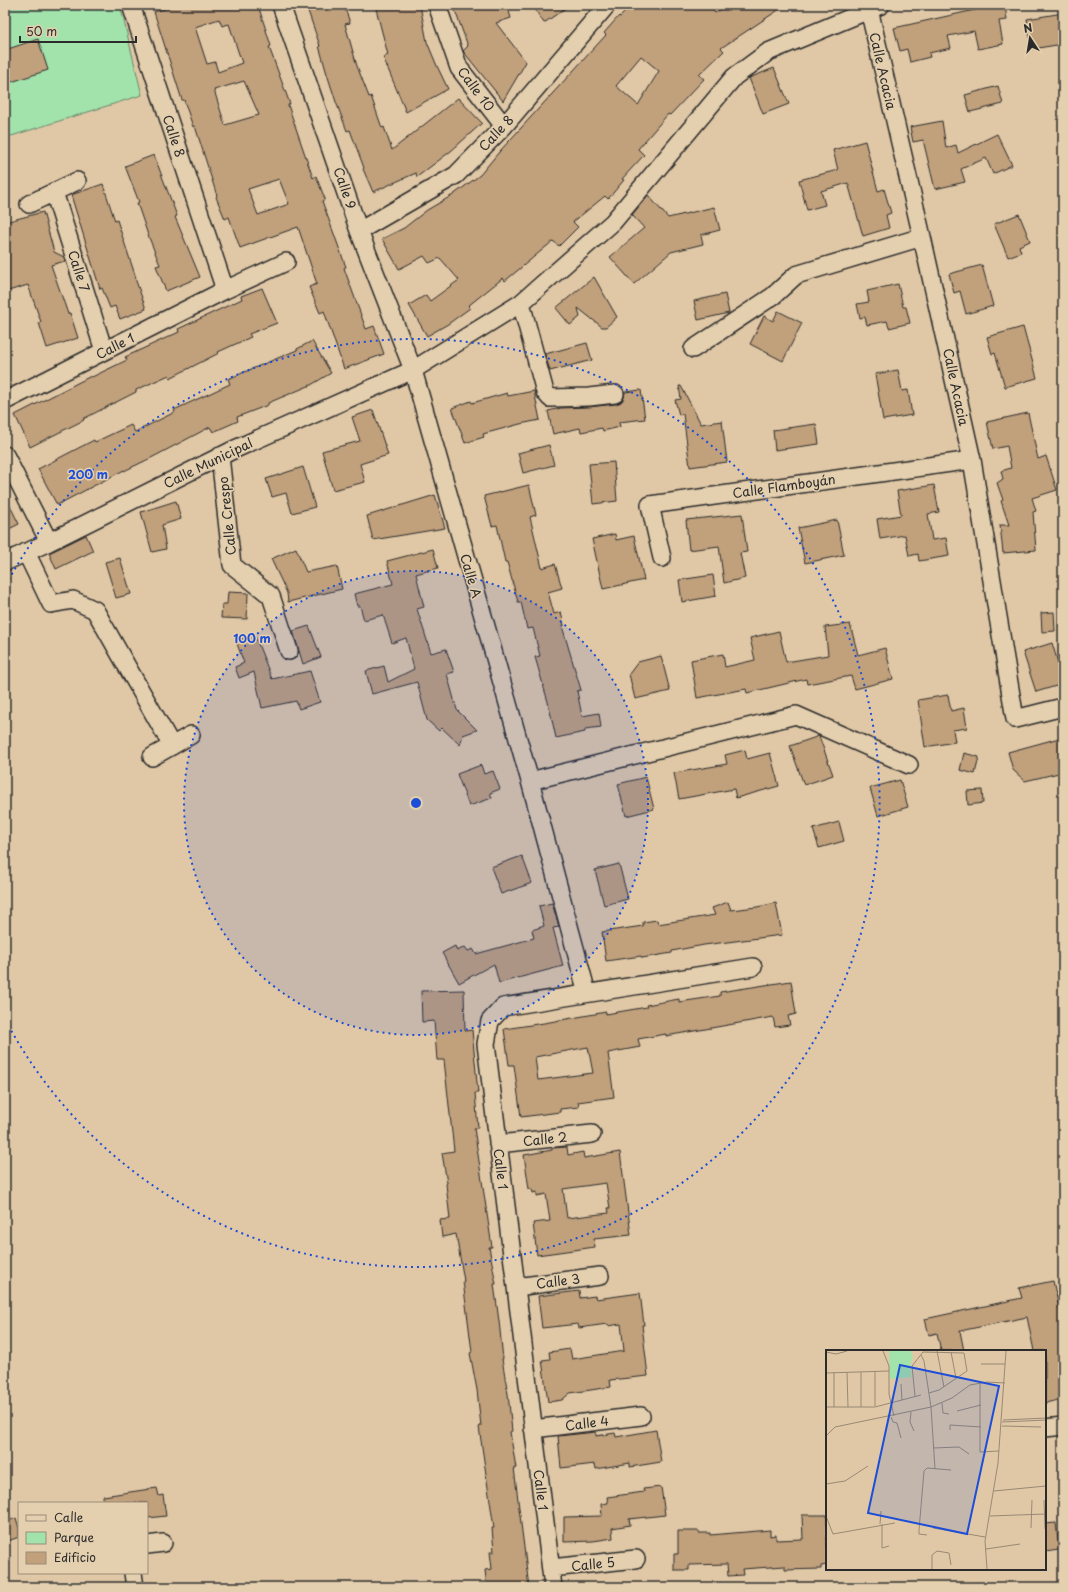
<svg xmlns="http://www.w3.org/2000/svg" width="1068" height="1592" font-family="'Playpen Sans',sans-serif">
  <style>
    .green { fill: #a2e2ab; stroke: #66866b }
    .building { fill: #c1a07b; stroke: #2b2b2b; fill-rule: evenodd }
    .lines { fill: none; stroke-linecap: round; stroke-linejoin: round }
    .minor-casing { stroke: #2b2b2b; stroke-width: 20 }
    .minor { stroke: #e4cfae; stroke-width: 17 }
    .ring { fill: none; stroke: #1d4ed8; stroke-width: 2; stroke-dasharray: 2 4 }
    .labels { text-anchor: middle; stroke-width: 3; stroke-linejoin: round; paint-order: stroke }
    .street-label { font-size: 13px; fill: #2b2b2b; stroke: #e4cfae }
    .inset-road { fill: none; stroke: #988975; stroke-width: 1 }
    .view { fill: #1d4ed8; fill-opacity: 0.15; stroke: #1d4ed8; stroke-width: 2 }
    .inset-edge { fill: none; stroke: #2b2b2b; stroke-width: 2 }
    .centre { fill: #1d4ed8; stroke: #e4cfae; stroke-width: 2 }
    .ring-label { font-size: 12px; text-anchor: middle; font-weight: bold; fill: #1d4ed8; stroke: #e4cfae; stroke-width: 3; stroke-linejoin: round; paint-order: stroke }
  </style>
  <rect width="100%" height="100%" fill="#e0c8a6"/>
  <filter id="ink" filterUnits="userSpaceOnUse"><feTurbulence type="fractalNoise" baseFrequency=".025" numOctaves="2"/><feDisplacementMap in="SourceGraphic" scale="8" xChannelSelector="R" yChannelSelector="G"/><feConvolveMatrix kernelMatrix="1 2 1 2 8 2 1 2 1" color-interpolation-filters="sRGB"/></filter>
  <g filter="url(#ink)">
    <!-- green -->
    <path class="green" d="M5 5H120L142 95 5 138Z"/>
    <!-- building -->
    <path class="building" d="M177 5H258L271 46 269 47 290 104 288 105 313 178 316 176 325 199 322 201 346 267 344 268 366 329 374 326 384 354 344 369 324 311 320 313 309 287 317 284 298 227 240 248 229 217 225 219 216 197 217 196 195 126 193 127 184 100H182L154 12ZM219 19 222 26 229 24 242 63 218 72 215 62 207 64 195 27ZM244 81 259 115 225 125 214 90ZM279 179 289 204 258 215 248 189Z
      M306 5H344L350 23 345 24 357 66 369 97 371 96 382 128 384 127 392 150 458 98 482 123 451 151 417 177 416 173 373 192 363 169 364 168 350 130 347 131 336 102 327 74 319 46H320Z
      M375 5H420L427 42 437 66 448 89 406 112 383 57 388 55Z
      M453 5H507L511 18 496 23 526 62 503 101 463 51 468 46Z
      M532 5H570L544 23Z
      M632 5H710L715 13 728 5H786L721 48 724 51 699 75 704 79 670 115 668 114 638 149 644 155 622 179 624 180 608 199 605 196 573 222 578 227 559 246 553 241 505 281 503 278 468 306 470 308 448 324 427 336 409 305 426 295 430 301 459 280 440 258 429 263 424 256 399 269 382 239 404 228 427 210 453 195 480 175 499 152 606 35 604 33 619 16 620 17ZM641 56 659 71 638 105 616 86Z
      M978 5H1005L1007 20 999 21 1003 44 978 49 974 31 948 36 951 48 929 53 930 57 910 62 907 49 900 51 894 28 979 9Z
      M1063 13V44L1032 49 1027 19Z
      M38 39 48 70 5 84V50Z
      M774 68 789 104 763 114 749 78Z
      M998 86 1003 104 970 112 965 95Z
      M942 121 946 148 956 145 958 153 997 134 1012 165 993 174 986 158 961 169 965 182 935 189 923 140 913 142 910 127Z
      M865 141 878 191 884 189 891 213 886 215 889 228 863 236 848 183 821 191 825 205 807 210 799 180 838 170 833 150Z
      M154 155 177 216 175 217 200 277 166 291 156 266 160 265 148 235 137 203 139 202 125 166Z
      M103 184 115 221 117 220 136 278H135L146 309 120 319 115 306 110 308 102 288 100 289 71 195Z
      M648 195 668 218 714 207 720 230 701 235 703 244 671 252 634 284 610 257 644 228 632 215Z
      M43 212 54 252 64 257 65 261 51 265 68 314 70 313 78 338 47 348 39 323 41 322 28 285 5 292V222Z
      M1019 214 1030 241 1019 246 1021 252 1008 257 994 224Z
      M982 265 993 306 966 314 960 291 954 293 949 274Z
      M594 277 617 317 606 327H602L578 308 580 317 570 325 556 308Z
      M898 284 903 307H906L910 323 889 328 887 321 867 325 865 317 860 318 857 304 869 302 867 291Z
      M262 288 277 323 249 334 251 337 218 352 219 353 170 378 169 375 136 390V392L83 419 84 420 30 447 15 415 91 376 92 377 127 360 125 357 179 332 178 329 242 299 241 296Z
      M725 294 729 313 698 320 694 301Z
      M778 311 802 323 783 361 750 344 764 316 773 321Z
      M1023 327 1037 378 1005 387 995 353 992 354 987 337Z
      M312 341 331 373 311 385 268 403V405L237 417 238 421 213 432 210 427 153 457 124 471V470L57 505 38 469 94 440 95 442 131 425 135 432 175 412 174 410 230 384 228 379 297 350V349Z
      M587 343 592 360 550 371 545 354Z
      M898 370 902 391 908 390 912 415 883 420 875 374Z
      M679 386H681L701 424 722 421 727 462 690 467 683 414 679 415 675 400 681 399Z
      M641 390 645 419 619 422 620 427 603 431 602 428 581 432 580 428 553 434 548 411 561 408 589 407 616 404 621 402 624 398 625 392Z
      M534 391 540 420 520 424 483 434 484 437 465 443 452 408 471 401 472 403 507 393 508 396Z
      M373 410 388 455 360 464 365 482 333 490 322 451 360 441 352 417Z
      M1028 413 1038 459 1046 456 1057 490 1032 498 1036 511 1033 512 1036 550 1003 553 1000 525H1009L1001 501 1003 500 997 483 1003 479 1001 471 1011 468 1007 446 993 449 987 422Z
      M816 424 819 444 775 450 773 430Z
      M549 445 554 465 523 473 518 453Z
      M614 462 617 501 593 504 589 464Z
      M303 467 315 507 292 513 286 493 272 497 266 479Z
      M529 485 536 515 530 517 542 568 555 564 562 588 548 592 554 614 561 612 564 626H562L581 690 577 691 582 716 599 713 601 727 585 729V732L556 738 548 702 535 657 540 656 533 628 527 629 521 602H518L507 562H505L497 525 492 526 484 496Z
      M934 485 939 512 928 514 932 540 946 538 949 556 919 561 918 554 909 556 905 535 880 539 877 519 901 515 897 491Z
      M435 495 445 528 373 540 367 516Z
      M5 496 19 524 5 531Z
      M176 501 181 519 162 525 166 549 152 552 141 512Z
      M742 514 747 552 740 553 745 578 724 583 719 546 689 550 686 520Z
      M837 520 844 555 805 563 798 528Z
      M615 534 616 540 634 536 644 580 603 589 592 539Z
      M86 535 93 551 56 569 49 553Z
      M296 548 306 572 337 566 342 589 288 602 287 593 271 559Z
      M433 549 438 568 416 574 424 607 417 609 431 653 446 649 454 672 447 674 457 710 477 730 463 735 460 745 442 728 439 731 427 720 417 682 372 694 366 671 384 666 388 682 414 669 406 638 392 643 383 615 364 620 360 606H357L354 594 393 584 387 561Z
      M120 558 131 594 116 598 105 562Z
      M713 575 716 596 682 602 679 580Z
      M228 592 248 593 247 619 221 618 222 604H227Z
      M1054 612 1055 631 1042 632 1041 613Z
      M850 624 858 655 885 648 893 679 855 689 851 676 807 684 806 679 747 693 746 689 697 698 691 660 723 654 725 667 755 660 750 638 779 631 786 662 828 655 825 627Z
      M309 626 321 657 303 664 293 631Z
      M254 634 272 679 310 671 320 702 299 709 296 701 262 708 254 672 239 678 235 667 244 663 236 641Z
      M1052 643 1063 679V684L1036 692 1023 652Z
      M661 656 670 691 635 699 629 674 638 662Z
      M948 695 951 711 964 708 967 728 953 730 955 742 925 747 918 700Z
      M819 736 833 775 804 785 790 746Z
      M1063 737V772L1025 781 1013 770 1008 752Z
      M745 750 747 759 770 753 779 786 736 798 734 789 679 799 674 773 727 764 725 755Z
      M964 753 979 757 975 774 960 770Z
      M481 765 484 774 493 771 500 789 490 793 492 798 469 806 457 774Z
      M646 777 654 809 626 816 618 784Z
      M900 780 908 807 878 816 870 788Z
      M982 790 983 803 968 805 967 791Z
      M839 822 844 841 819 848 813 829Z
      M522 856 532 883 501 894 491 867Z
      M619 864 628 899 604 905 595 870Z
      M728 902 731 910 757 907 776 903 782 935 704 945 672 951V953L642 958 641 956 606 961 602 932 643 926V922L657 920 658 924 715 915 712 908Z
      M552 903 559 927 553 928 563 966 499 983 494 964 459 983 442 953 455 946 457 951 465 947 468 951 473 949 476 954 534 938 532 930 544 926 539 906Z
      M791 981 796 1014 788 1016 790 1025 775 1027 773 1017 666 1036V1034L638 1039 640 1047 608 1053 614 1097 578 1102 579 1107 560 1109V1112L521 1117 514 1065H509L504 1029 544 1023 606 1012V1014L647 1007 646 1005 679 999V1002L720 996V992ZM588 1047 593 1073 538 1080 535 1057Z
      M464 990 465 1031 472 1030 478 1093H475L478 1128H474L492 1247H489L496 1284H494L499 1321 503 1359H502L508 1394 512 1431 510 1432 516 1468H514L529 1587H487L485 1570 492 1569 490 1552H494L492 1528H494L479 1427 481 1426 477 1390 470 1353 472 1352 463 1281H464L456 1234 442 1237 440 1220 450 1219 446 1184 447 1183 442 1153 454 1151 444 1060H437L434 1021 422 1022 421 991Z
      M567 1147 568 1155 583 1152 584 1158 620 1152 631 1235 594 1239 595 1247 537 1255 533 1223 550 1221 546 1194 537 1196V1192L533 1193 532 1189H529L524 1155 552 1150V1148ZM606 1183 610 1208H608L609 1213 567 1218 563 1189Z
      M1053 1281 1060 1311 1063 1310V1399L1045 1403V1351H1034L1027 1317 960 1331 964 1351H941L937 1333 929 1335 925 1319 1022 1298 1019 1288Z
      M579 1291 580 1298 595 1296 596 1299 640 1293 644 1325H642L648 1376 610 1380 611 1387 570 1393 562 1400 548 1402 542 1360 550 1359 549 1352 570 1349 572 1359 624 1351 621 1324 608 1326 607 1324 579 1328 578 1324 542 1328 538 1296Z
      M656 1430 661 1462 630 1467V1463L596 1469 595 1464 561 1468 558 1436 596 1432V1436L615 1433 616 1437Z
      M661 1487 665 1515 629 1519 630 1525 612 1528 613 1538 593 1541 564 1542V1517L602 1516 601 1504 608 1503 607 1497 644 1492 643 1489Z
      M157 1488 159 1496 163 1495 166 1516 148 1518 147 1503H103V1496Z
      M802 1515H827V1565L821 1566V1569L785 1570V1566L742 1569 743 1575 728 1576 727 1564 689 1565V1570H674V1554H678V1531H699V1533H710V1535L770 1530V1536L776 1535V1540L803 1539Z
      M16 1518 19 1528V1537L5 1542V1522Z
      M1056 1523 1059 1550 1045 1552V1524Z"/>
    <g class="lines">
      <!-- minor casing -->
      <g class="minor-casing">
        <path id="minor" d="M131 5 225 290
          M281 5 359 231 413 370 530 781 587 993
          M437 5 459 68 504 126
          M869 9 922 237 972 460 1015 719 1063 707
          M54 192 104 351
          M29 204 77 181
          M359 231 456 175 504 126 607 5
          M521 303 545 392 550 398 589 397 615 394
          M693 349 773 296 796 275 922 237
          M5 401 225 290 286 262
          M5 455 49 542
          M220 456 232 565 271 596 289 651
          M26 552 51 604 73 600 95 610 172 746
          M662 558 650 505 972 460
          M5 562 49 542 233 450 413 370 521 303 613 222 734 77 768 52 881 5
          M152 757 191 735
          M530 781 796 715 909 765
          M498 1144 592 1134
          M516 1287 600 1276
          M1045 1428 1063 1426
          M533 1429 641 1416
          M147 1545 163 1543
          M551 1568 636 1559
          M133 1573 135 1587
          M553 1587 486 1044 490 1021 503 1007 753 967"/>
      </g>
      <!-- minor -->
      <use href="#minor" class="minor"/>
    </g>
  </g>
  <!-- distance rings -->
  <circle cx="416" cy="803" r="232" fill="#1d4ed8" fill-opacity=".12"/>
  <g class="ring">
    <circle cx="416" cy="803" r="232"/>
    <path d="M6 585A464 464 0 1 1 6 1021"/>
  </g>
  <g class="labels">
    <!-- street labels -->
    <g class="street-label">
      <text transform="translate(883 71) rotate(77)" y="5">Calle Acacia</text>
      <text transform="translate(476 89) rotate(53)" y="5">Calle 10</text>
      <text transform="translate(496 133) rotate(-47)" y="5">Calle 8</text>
      <text transform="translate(174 136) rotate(72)" y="5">Calle 8</text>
      <text transform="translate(345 188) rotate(71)" y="5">Calle 9</text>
      <text transform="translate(79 271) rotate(72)" y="5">Calle 7</text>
      <text transform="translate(115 346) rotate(-27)" y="5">Calle 1</text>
      <text transform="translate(956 387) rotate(78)" y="5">Calle Acacia</text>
      <text transform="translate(208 463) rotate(-26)" y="5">Calle Municipal</text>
      <text transform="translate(784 486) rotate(-8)" y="5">Calle Flamboyán</text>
      <text transform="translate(227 516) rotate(-96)" y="5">Calle Crespo</text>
      <text transform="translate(471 576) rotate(74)" y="5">Calle A</text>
      <text transform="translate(545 1139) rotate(-6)" y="5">Calle 2</text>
      <text transform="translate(501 1169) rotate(83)" y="5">Calle 1</text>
      <text transform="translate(558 1281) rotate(-7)" y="5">Calle 3</text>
      <text transform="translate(587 1423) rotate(-7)" y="5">Calle 4</text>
      <text transform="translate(541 1490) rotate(83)" y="5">Calle 1</text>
      <text transform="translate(593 1564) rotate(-6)" y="5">Calle 5</text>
    </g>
  </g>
  <!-- overview -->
  <g transform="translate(826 1350)">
    <rect width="220" height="220" fill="#e0c8a6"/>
    <path d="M63 1H85L87 8 85 11V27L64 29Z" fill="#a2e2ab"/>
    <path class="inset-road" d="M57 1 63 16V44L68 66M111 1 118 37M0 2 10 4 21 1M125 2 130 28M95 5 98 11 105 57 109 119M155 14H179M8 22V57M21 22 22 57M35 22V57M49 22V56M0 23 63 21M154 33V102L173 101M75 34 76 50M89 46 86 16 97 2 138 3 141 21 113 40 103 43M116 53 117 63 123 64M0 57H49L95 45M131 61 155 55M85 62 84 72 88 81M65 67 67 72 71 73 75 88M177 70 220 68M176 72 220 70M176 76 215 77M124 80V75L155 77M0 86 9 77 105 57 126 48 144 35 161 32 179 33M107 98 133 97 143 104M0 134 19 131 42 116M168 141 220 136M218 150 219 179M0 166 7 184 69 173M164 166 220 164M54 174 55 161M56 174V198L63 196M107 178 159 187M205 178 206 150M101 185 93 184V180L98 121 101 118 125 120M160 199 194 194M106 219V205L111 201 123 203 125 215M161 219 159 191 172 113 180 1"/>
    <path class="view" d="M74 15 173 36 141 184 42 163Z"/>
    <rect width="220" height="220" class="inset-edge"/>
  </g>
  <circle cx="416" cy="803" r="6" class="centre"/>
  <g class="ring-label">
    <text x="88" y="479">200 m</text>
    <text x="252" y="643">100 m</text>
  </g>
  <!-- margin -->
  <rect width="1068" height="1592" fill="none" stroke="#e4cfae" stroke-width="20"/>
  <rect x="10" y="10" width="1048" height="1572" fill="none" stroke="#2b2b2b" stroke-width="1.5" filter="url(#ink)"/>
  <!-- legend -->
  <rect x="18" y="1502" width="130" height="72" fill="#e4cfae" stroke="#9a8d7a"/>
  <rect x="26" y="1515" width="20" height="6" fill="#e4cfae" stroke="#9a8d7a"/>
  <text x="54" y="1522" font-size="12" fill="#2b2b2b">Calle</text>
  <rect x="26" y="1532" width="20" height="12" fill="#a2e2ab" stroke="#9a8d7a"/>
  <text x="54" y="1542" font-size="12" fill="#2b2b2b">Parque</text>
  <rect x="26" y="1552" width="20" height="12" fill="#c1a07b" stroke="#9a8d7a"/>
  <text x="54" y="1562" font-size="12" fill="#2b2b2b">Edificio</text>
  <!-- north arrow -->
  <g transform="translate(1030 38) rotate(348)" stroke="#e4cfae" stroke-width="3" paint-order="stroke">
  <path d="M0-3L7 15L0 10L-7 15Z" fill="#2b2b2b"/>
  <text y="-6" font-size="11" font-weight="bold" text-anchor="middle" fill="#2b2b2b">N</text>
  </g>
  <!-- scale -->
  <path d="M20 36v6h116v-6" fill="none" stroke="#2b2b2b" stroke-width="2"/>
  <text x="26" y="36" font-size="12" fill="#2b2b2b" stroke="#e4cfae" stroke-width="3" paint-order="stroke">50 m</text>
</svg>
